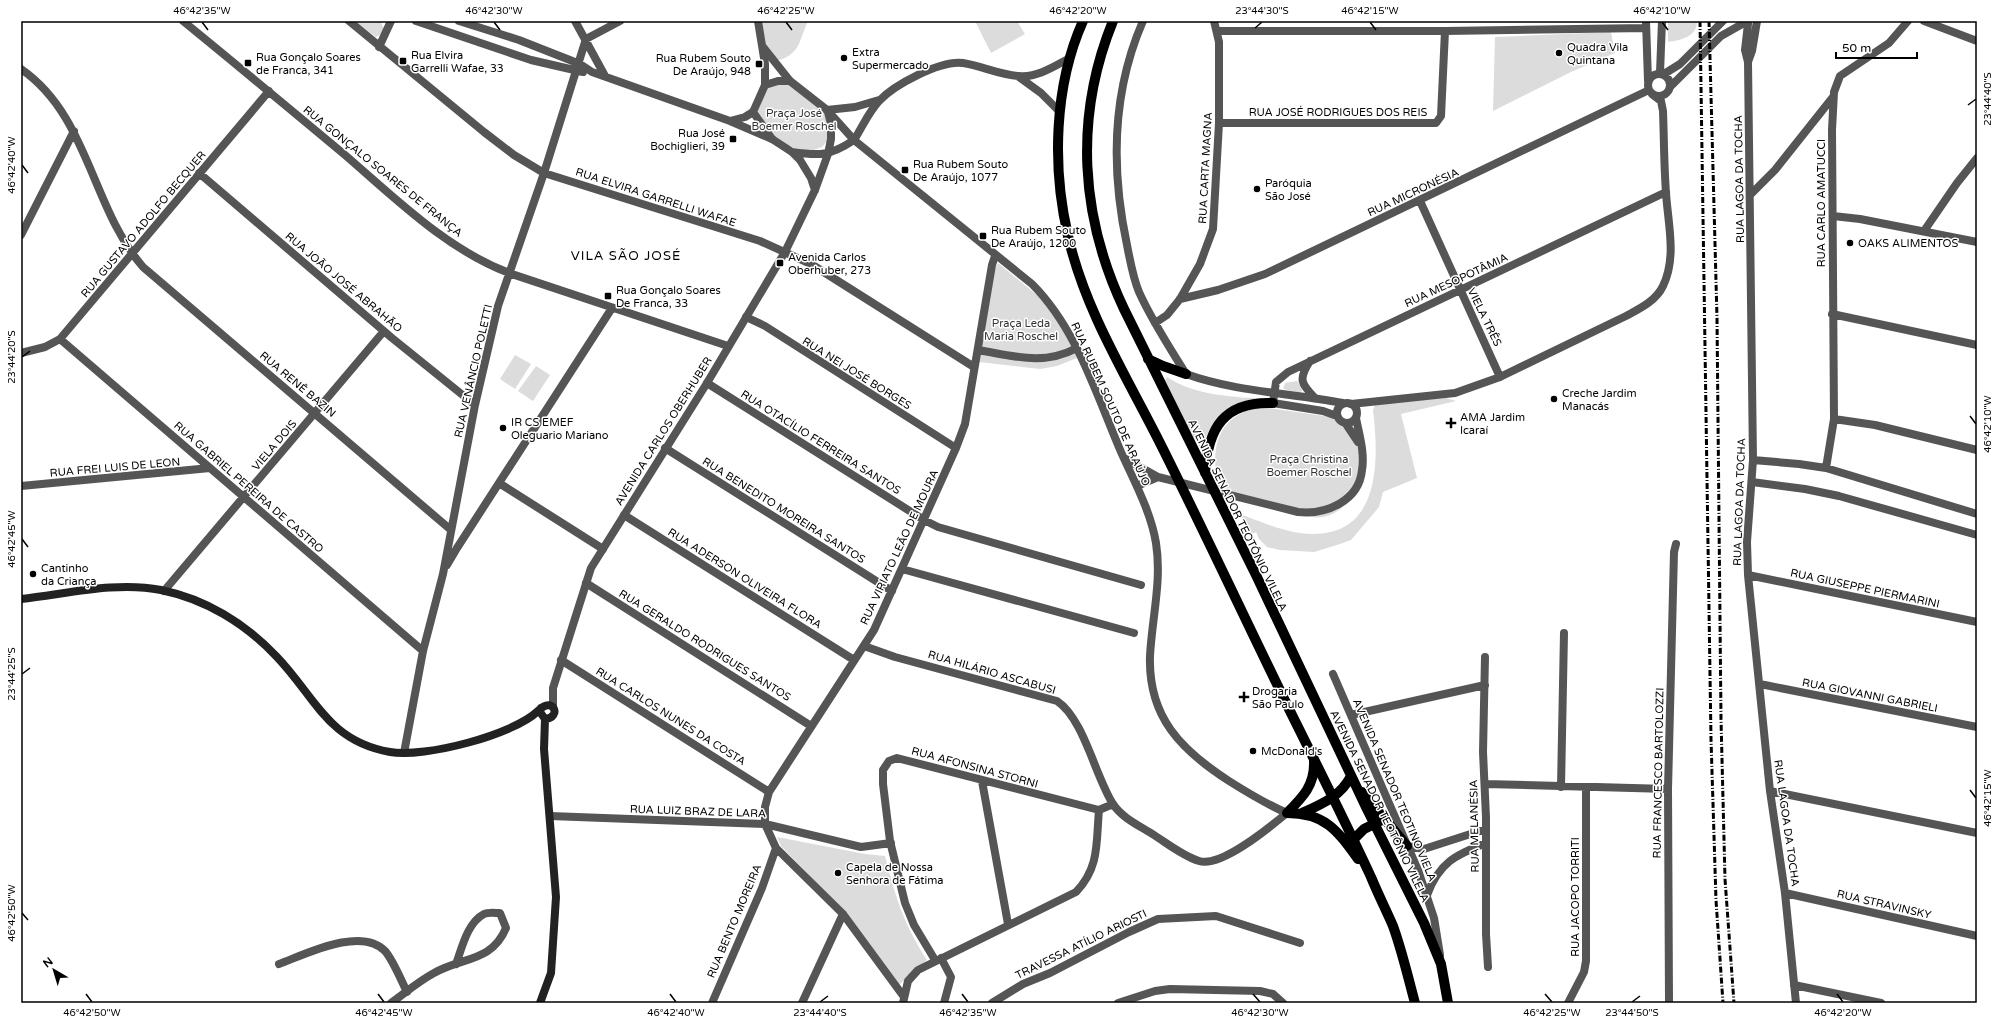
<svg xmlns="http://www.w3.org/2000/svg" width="1998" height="1024" font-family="'Varela Round',sans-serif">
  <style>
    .green { fill: #dcdcdc }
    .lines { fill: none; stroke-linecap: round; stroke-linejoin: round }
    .minor { stroke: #555; stroke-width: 8 }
    .tertiary { stroke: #555; stroke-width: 8 }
    .secondary { stroke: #222; stroke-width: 8 }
    .primary { stroke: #000; stroke-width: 10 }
    .rail { stroke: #000; stroke-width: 3; stroke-dasharray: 6 2 1 2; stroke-linecap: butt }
    .ticks { fill: none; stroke: #000; stroke-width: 1.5 }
    .poi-dot { fill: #000; stroke: #fff; stroke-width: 1.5 }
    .labels { text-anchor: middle; stroke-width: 3; stroke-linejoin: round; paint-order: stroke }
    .poi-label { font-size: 11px; fill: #000; stroke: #fff; text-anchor: start }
    .street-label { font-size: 11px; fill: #000; stroke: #fff }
    .park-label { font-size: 11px; fill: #333; stroke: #fff }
    .quarter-label { font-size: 13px; letter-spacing: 1px; fill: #000; stroke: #fff }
    .neatline { fill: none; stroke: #000; stroke-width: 1.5 }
    .ticks-label { font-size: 10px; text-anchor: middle; fill: #000 }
  </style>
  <rect width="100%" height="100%" fill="#fff"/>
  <!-- green -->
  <path class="green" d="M354 21 381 22 384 29 380 35 376 37Z
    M762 21H808C799 41 800 55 776 61L764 46Z
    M975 21H1017L1025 34 991 53Z
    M1668 21H1697C1697 37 1681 40 1668 42Z
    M1611 32 1615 53 1571 72 1493 111 1495 37Z
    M790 81 825 110 831 127 827 141 822 147 811 151 799 150 775 140 756 110 767 88Z
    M998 263 1044 301 1062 324 1077 358 1057 366 1040 369 979 362 993 273Z
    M515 355 531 364 515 389 500 379Z
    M536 366 550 375 533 401 518 391Z
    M1167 377C1195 396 1235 397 1268 399 1235 411 1213 411 1202 448L1201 449 1192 435 1165 380Z
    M1297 381 1303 387 1301 393 1283 389 1285 383Z
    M1446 398 1456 401 1401 414 1417 478 1383 492 1379 507 1351 540 1340 544 1314 552 1280 550 1267 547 1259 539 1256 532 1249 536 1240 514C1259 521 1279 530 1300 533 1379 543 1380 467 1373 410L1375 404Z
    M1253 408H1269L1331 417C1349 428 1363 449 1362 471 1361 476 1358 483 1356 488 1350 502 1339 514 1323 517 1303 521 1240 495 1217 488 1213 451 1212 423 1253 408Z
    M777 837 865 854 885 856C895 896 904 925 927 960L899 985 845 912 781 846Z"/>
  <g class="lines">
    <!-- minor -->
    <path class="minor" d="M183 21C237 65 291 110 345 155 395 198 446 249 509 273L728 346
      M349 21 484 132 514 155 544 173 760 241 811 264 974 367
      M416 21 531 60 583 72
      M459 21 519 40 580 64 592 72 730 121 772 139
      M575 21 605 76
      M758 21 765 64V85
      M1143 21C1112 92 1111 170 1127 245 1130 260 1133 278 1139 292 1152 321 1170 348 1186 374
      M1646 21 1648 81
      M1924 21 1977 41
      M1748 24 1745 50 1748 62 1753 460 1747 542 1748 575 1770 791 1785 893 1796 1003
      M1217 31H1445L1646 28
      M379 47 391 21
      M763 47 790 81
      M1748 62 1752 51 1757 21
      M21 69C89 116 91 207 143 267L451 530
      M1660 73 1662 21
      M1648 85a11 11 0 1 1 22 0a11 11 0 1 1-22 0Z
      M1664 74 1680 64 1723 21
      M1019 77 1041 93 1060 112
      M1670 87 1721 36 1744 23
      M827 110 855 107 879 100
      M730 121 745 117 753 112
      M1219 123H1436L1441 116 1445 31
      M854 140C863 126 868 113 879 101 894 85 940 60 963 63 982 66 1000 75 1019 76 1037 78 1055 66 1070 58
      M199 173 392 338 475 405
      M1750 195 1775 170 1833 97
      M1420 201 1500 377
      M1833 216 1860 219 1977 242
      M1924 231 1957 183 1977 158
      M21 235 74 131
      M1180 299 1218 290 1265 274 1649 90
      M1832 314 1977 345
      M746 317 765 326 956 448
      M1155 323 1167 315 1180 299 1200 264 1213 229 1219 123V42L1214 21
      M60 339 423 651
      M978 350C1014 356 1043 366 1077 348
      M21 353 45 347 60 339 269 91
      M1310 361C1298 379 1301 384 1315 398
      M707 383 924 520 938 527 1141 585
      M1273 403 1276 382 1288 372 1666 192
      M1351 404 1455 393 1500 377 1626 316C1639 309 1656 301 1663 286 1677 257 1668 224 1666 193 1664 166 1664 138 1663 111L1661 101 1652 94
      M1834 419 1875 425 1977 450
      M665 448 892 591
      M1753 460 1799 464 1826 468 1977 514
      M1826 468 1834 419 1832 130 1834 92 1840 76 1889 43 1908 21
      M1752 482 1805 489 1839 496 1977 535
      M499 483 603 549
      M21 486 210 468
      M624 515 854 660
      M447 565 457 548 612 308
      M902 569 1134 633
      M1748 575 1977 622
      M586 583 811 726
      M164 591 384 331
      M864 646 895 657 1057 701C1084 719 1095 776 1113 804 1122 818 1140 826 1154 835 1168 844 1183 856 1199 861 1221 868 1270 827 1287 813
      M1485 657 1483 752 1486 817V934L1488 967
      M561 660 769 792
      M1333 674 1418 870 1434 918 1440 955
      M1760 684 1977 727
      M1351 715 1485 685
      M404 753 423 651 443 574 475 405 498 306 544 173 586 39 620 21
      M982 781 1008 924
      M1485 784 1668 789
      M1561 787 1564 633
      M1770 791 1977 833
      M550 816 765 824 861 847 891 843
      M1407 846 1424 849 1486 829
      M1785 893 1977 936
      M1427 895C1439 863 1455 855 1486 843
      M941 958 951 977 944 1003
      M935 960 914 925 905 903 890 841 883 784V770L889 761 897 758 1099 810
      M279 964C306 954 361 926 385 951 393 960 401 980 407 992
      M1794 985 1881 1003
      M904 997 843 914 776 848 765 824V807L769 792 874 630 956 448 965 424 992 265 995 256
      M391 1003C405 993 419 981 434 973 462 957 492 962 506 928L500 913C495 913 488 912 484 914 467 923 462 948 456 964
      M712 1003 762 888 776 848
      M802 1003 843 914
      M903 1003 908 981 918 970 1076 892C1100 867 1096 842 1099 810L1113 804
      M992 1003 1023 984 1050 973 1129 932 1158 919 1216 916 1300 943
      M1118 1003 1155 991 1170 989 1260 991 1273 994 1283 1003
      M1568 1003 1584 972 1586 961V788
      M1669 1003 1668 789 1674 552 1676 544"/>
    <!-- tertiary -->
    <path class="tertiary" d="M792 152C820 156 830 156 854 140
      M815 190 811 178 800 160 792 152 772 139 753 112 765 85 778 81H790L827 110 854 140 1032 284C1077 329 1096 394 1121 452 1134 481 1151 512 1156 543 1162 581 1152 618 1150 656 1148 717 1181 750 1229 781 1248 793 1266 804 1287 813
      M1186 374C1236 392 1291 393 1343 403
      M1337 413a10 10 0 1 1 20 0a10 10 0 1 1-20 0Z
      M1273 403 1323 411 1337 416
      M1346 424 1358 442
      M1124 458 1158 477 1298 512C1326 515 1359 501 1362 470 1365 453 1359 434 1356 418
      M1137 486 1158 477
      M553 707V688L591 568 707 383 785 252 815 190 828 154 831 139V124L828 112"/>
    <!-- secondary -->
    <path class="secondary" d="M21 599C67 594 116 581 161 590 205 599 245 623 276 656 315 696 327 741 390 752 425 758 513 735 538 711 554 695 562 718 545 719L540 712 541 708
      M540 1003 551 973 556 897 544 749 545 719"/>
    <!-- primary -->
    <path class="primary" d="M1083 21C1054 86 1052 167 1068 236 1085 311 1127 377 1161 445 1205 533 1246 621 1289 709 1317 765 1345 821 1371 877 1378 894 1386 910 1393 926 1402 951 1408 977 1415 1003
      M1113 21C1074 117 1080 216 1124 309L1256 575 1366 807 1424 923 1441 964 1448 1003
      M1148 359 1163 366 1186 374
      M1205 473C1208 428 1224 401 1273 403
      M1362 792 1407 846
      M1287 813C1325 813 1337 830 1358 859
      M1287 813C1303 797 1315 785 1314 761
      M1302 813C1322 804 1341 796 1351 776
      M1354 839 1364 829 1380 821"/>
    <!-- rail -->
    <path class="rail" d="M1700 21 1711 739 1716 900 1723 1003
      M1709 21 1717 318 1721 719 1725 879 1734 1003"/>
  </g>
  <!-- ticks -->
  <path class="ticks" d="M202 22 208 30M494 22 500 30M786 22 792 30M1078 22 1084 30M1370 22 1376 30M1662 22 1668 30M1255 28 1262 22M1968 105 1976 99M22 165 28 173M22 357 30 351M1970 416 1976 424M22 539 28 547M22 674 30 668M1970 790 1976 798M22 913 28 920M86 994 92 1002M378 994 384 1002M670 994 676 1002M962 994 968 1002M1253 994 1260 1002M1545 994 1552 1002M1837 994 1843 1002M820 1002 828 996M1632 1002 1640 996"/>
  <!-- markers -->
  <g class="poi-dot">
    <circle cx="1559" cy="53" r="4"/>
    <circle cx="844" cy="58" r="4"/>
    <rect x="399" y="57" width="8" height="8" rx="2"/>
    <rect x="244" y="59" width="8" height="8" rx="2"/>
    <rect x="755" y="60" width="8" height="8" rx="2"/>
    <rect x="729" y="135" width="8" height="8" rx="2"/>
    <rect x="901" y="166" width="8" height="8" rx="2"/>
    <circle cx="1257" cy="189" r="4"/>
    <rect x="979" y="232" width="8" height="8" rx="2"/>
    <circle cx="1850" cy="243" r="4"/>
    <rect x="776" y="259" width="8" height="8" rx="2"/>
    <rect x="604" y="292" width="8" height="8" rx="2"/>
    <circle cx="1554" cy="399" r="4"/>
    <path d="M1449 417h4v4h4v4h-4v4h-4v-4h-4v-4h4z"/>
    <circle cx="503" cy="428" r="4"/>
    <circle cx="33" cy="574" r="4"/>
    <path d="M1242 691h4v4h4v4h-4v4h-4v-4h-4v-4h4z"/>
    <circle cx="1253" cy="751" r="4"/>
    <circle cx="838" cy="873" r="4"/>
  </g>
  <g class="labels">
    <!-- poi labels -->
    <g class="poi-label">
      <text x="1567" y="51">Quadra Vila<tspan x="1567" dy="13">Quintana</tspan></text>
      <text x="852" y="56">Extra<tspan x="852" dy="13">Supermercado</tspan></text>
      <text x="411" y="59">Rua Elvira<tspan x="411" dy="13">Garrelli Wafae, 33</tspan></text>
      <text x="256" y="61">Rua Gonçalo Soares<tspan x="256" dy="13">de Franca, 341</tspan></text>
      <text x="751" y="62" text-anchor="end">Rua Rubem Souto<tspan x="751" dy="13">De Araújo, 948</tspan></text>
      <text x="725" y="137" text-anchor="end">Rua José<tspan x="725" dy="13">Bochiglieri, 39</tspan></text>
      <text x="913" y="168">Rua Rubem Souto<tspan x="913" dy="13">De Araújo, 1077</tspan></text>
      <text x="1265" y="187">Paróquia<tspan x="1265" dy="13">São José</tspan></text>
      <text x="991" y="234">Rua Rubem Souto<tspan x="991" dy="13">De Araújo, 1200</tspan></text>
      <text x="1858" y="247">OAKS ALIMENTOS</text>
      <text x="788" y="261">Avenida Carlos<tspan x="788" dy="13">Oberhuber, 273</tspan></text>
      <text x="616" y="294">Rua Gonçalo Soares<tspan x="616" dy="13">De Franca, 33</tspan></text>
      <text x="1562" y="397">Creche Jardim<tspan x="1562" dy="13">Manacás</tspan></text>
      <text x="1460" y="421">AMA Jardim<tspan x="1460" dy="13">Icaraí</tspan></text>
      <text x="511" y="426">IR CS EMEF<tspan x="511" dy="13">Oleguario Mariano</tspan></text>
      <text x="41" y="572">Cantinho<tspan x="41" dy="13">da Criança</tspan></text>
      <text x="1252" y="695">Drogaria<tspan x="1252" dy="13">São Paulo</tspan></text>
      <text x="1261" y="755">McDonald's</text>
      <text x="846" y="871">Capela de Nossa<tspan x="846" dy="13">Senhora de Fátima</tspan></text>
    </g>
    <!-- street labels -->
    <g class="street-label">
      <text x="1338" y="116">RUA JOSÉ RODRIGUES DOS REIS</text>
      <text transform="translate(1205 168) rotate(-87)" y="4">RUA CARTA MAGNA</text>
      <text transform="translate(383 171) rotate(39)" y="4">RUA GONÇALO SOARES DE FRANÇA</text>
      <text transform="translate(1739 179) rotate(-91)" y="4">RUA LAGOA DA TOCHA</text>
      <text transform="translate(1413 192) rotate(-25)" y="4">RUA MICRONÉSIA</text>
      <text transform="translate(656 197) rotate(18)" y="4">RUA ELVIRA GARRELLI WAFAE</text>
      <text transform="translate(1821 203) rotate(-90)" y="4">RUA CARLO AMATUCCI</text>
      <text transform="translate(143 224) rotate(-50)" y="4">RUA GUSTAVO ADOLFO BECQUER</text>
      <text transform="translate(1456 280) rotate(-25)" y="4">RUA MESOPOTÂMIA</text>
      <text transform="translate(344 282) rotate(40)" y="4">RUA JOÃO JOSÉ ABRAHÃO</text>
      <text transform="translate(1485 317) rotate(64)" y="4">VIELA TRÊS</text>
      <text transform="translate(473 371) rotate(-77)" y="4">RUA VENÂNCIO POLETTI</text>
      <text transform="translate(857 373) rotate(32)" y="4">RUA NEI JOSÉ BORGES</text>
      <text transform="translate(298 384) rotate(40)" y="4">RUA RENÊ BAZIN</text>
      <text transform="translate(1111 404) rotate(66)" y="4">RUA RUBEM SOUTO DE ARAÚJO</text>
      <text transform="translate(663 431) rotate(-58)" y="4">AVENIDA CARLOS OBERHUBER</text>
      <text transform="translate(821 442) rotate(32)" y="4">RUA OTACÍLIO FERREIRA SANTOS</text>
      <text transform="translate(274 445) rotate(-50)" y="4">VIELA DOIS</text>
      <text transform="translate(115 467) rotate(-5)" y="4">RUA FREI LUIS DE LEON</text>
      <text transform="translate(249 487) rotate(41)" y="4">RUA GABRIEL PEREIRA DE CASTRO</text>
      <text transform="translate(1739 502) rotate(-88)" y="4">RUA LAGOA DA TOCHA</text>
      <text transform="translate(784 510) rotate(32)" y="4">RUA BENEDITO MOREIRA SANTOS</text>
      <text transform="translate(1238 515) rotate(64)" y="4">AVENIDA SENADOR TEOTÔNIO VILELA</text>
      <text transform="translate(899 547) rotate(-65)" y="4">RUA VIRIATO LEÃO DE MOURA</text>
      <text transform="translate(745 578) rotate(32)" y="4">RUA ADERSON OLIVEIRA FLORA</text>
      <text transform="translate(1865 588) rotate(12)" y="4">RUA GIUSEPPE PIERMARINI</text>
      <text transform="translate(705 645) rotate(32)" y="4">RUA GERALDO RODRIGUES SANTOS</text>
      <text transform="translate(992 672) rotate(16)" y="4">RUA HILÁRIO ASCABUSI</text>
      <text transform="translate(1870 695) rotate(11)" y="4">RUA GIOVANNI GABRIELI</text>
      <text transform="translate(671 716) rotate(32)" y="4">RUA CARLOS NUNES DA COSTA</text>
      <text transform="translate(975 767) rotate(15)" y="4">RUA AFONSINA STORNI</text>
      <text transform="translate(1658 773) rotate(-89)" y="4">RUA FRANCESCO BARTOLOZZI</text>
      <text transform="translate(1395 790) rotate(67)" y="4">AVENIDA SENADOR TEOTINO VIELA</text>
      <text transform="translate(1380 806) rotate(64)" y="4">AVENIDA SENADOR TEOTÔNIO VILELA</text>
      <text transform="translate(698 811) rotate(2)" y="4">RUA LUIZ BRAZ DE LARA</text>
      <text transform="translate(1787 823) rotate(82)" y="4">RUA LAGOA DA TOCHA</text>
      <text transform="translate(1474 826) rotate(-91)" y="4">RUA MELANÉSIA</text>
      <text transform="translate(1575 897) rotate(-90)" y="4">RUA JACOPO TORRITI</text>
      <text transform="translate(1884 904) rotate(13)" y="4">RUA STRAVINSKY</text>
      <text transform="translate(734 921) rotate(-67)" y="4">RUA BENTO MOREIRA</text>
      <text transform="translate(1081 944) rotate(-26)" y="4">TRAVESSA ATÍLIO ARIOSTI</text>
    </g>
    <!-- park labels -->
    <g class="park-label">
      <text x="794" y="117">Praça José<tspan x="794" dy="13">Boemer Roschel</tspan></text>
      <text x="1021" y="327">Praça Leda<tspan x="1021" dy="13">Maria Roschel</tspan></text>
      <text x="1309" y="463">Praça Christina<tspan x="1309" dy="13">Boemer Roschel</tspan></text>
    </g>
    <!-- quarter labels -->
    <g class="quarter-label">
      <text x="626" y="260">VILA SÃO JOSÉ</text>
    </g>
  </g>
  <!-- border -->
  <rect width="1998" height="1024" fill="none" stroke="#ffffff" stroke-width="44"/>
  <!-- north arrow -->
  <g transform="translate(54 970) rotate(322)" stroke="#ffffff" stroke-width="3" paint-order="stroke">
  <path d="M0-3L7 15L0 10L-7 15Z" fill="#000000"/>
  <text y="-6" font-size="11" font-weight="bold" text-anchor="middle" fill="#000000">N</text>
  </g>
  <!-- scale -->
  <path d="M1836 52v6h81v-6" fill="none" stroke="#000000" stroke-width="2"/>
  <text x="1842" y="52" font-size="12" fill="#000000" stroke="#ffffff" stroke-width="3" paint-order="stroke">50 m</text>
  <rect x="22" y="22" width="1954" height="980" class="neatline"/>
  <g class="ticks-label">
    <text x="202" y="14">46°42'35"W</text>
    <text x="494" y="14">46°42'30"W</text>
    <text x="786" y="14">46°42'25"W</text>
    <text x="1078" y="14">46°42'20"W</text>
    <text x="1262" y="14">23°44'30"S</text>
    <text x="1370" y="14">46°42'15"W</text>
    <text x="1662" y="14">46°42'10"W</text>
    <text transform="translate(1987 99) rotate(-90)" y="4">23°44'40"S</text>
    <text transform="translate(11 165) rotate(-90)" y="4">46°42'40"W</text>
    <text transform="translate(11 357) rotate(-90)" y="4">23°44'20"S</text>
    <text transform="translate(1987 424) rotate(-90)" y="4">46°42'10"W</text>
    <text transform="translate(11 539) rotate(-90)" y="4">46°42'45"W</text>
    <text transform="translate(11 674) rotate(-90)" y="4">23°44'25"S</text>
    <text transform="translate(1987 798) rotate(-90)" y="4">46°42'15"W</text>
    <text transform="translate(11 913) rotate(-90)" y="4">46°42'50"W</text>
    <text x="92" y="1016">46°42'50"W</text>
    <text x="384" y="1016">46°42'45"W</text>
    <text x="676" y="1016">46°42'40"W</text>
    <text x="820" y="1016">23°44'40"S</text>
    <text x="968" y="1016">46°42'35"W</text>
    <text x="1260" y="1016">46°42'30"W</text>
    <text x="1552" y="1016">46°42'25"W</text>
    <text x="1632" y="1016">23°44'50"S</text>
    <text x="1843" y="1016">46°42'20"W</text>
  </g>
</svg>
